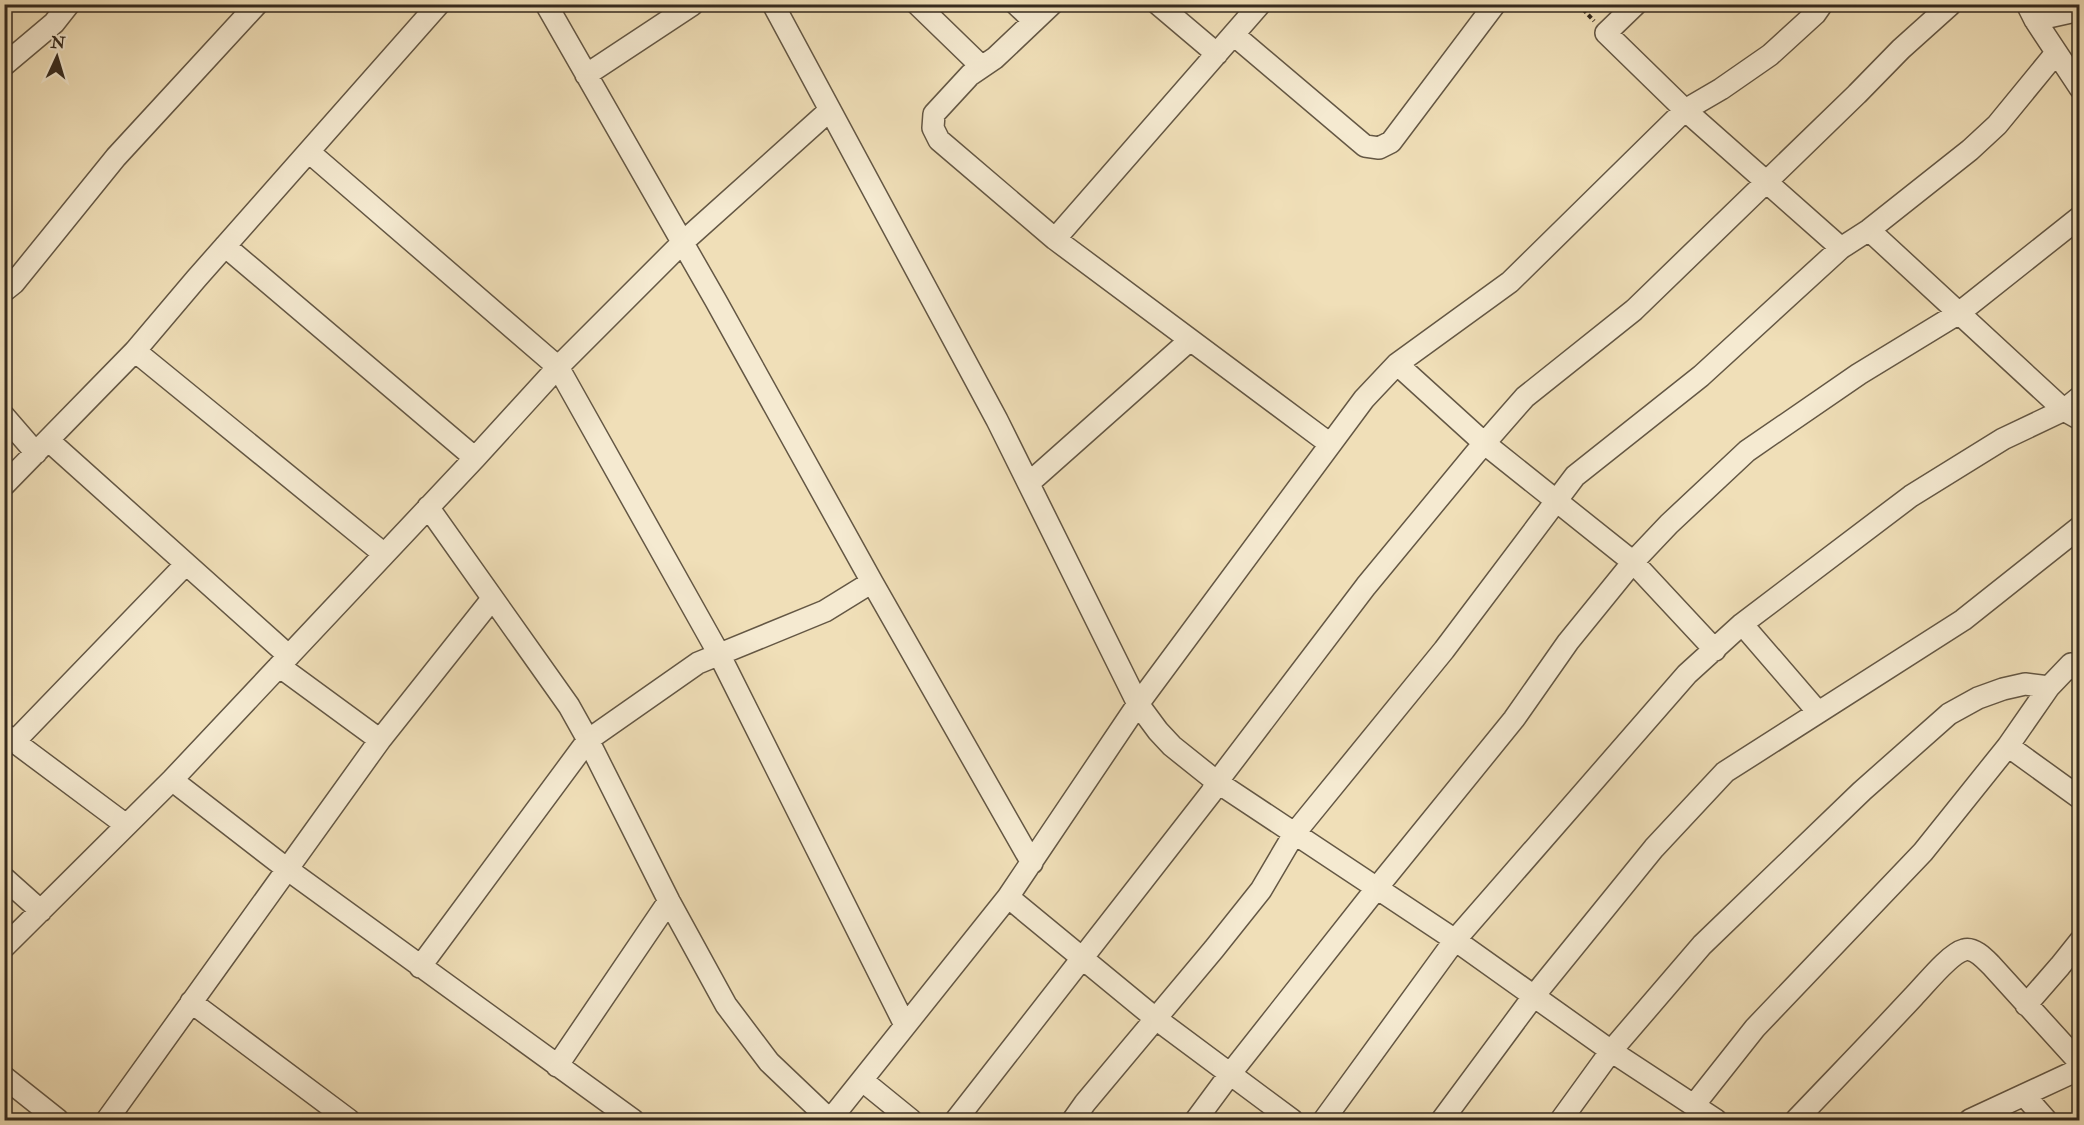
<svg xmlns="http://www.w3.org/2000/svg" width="2084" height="1125" font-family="'IM FELL Double Pica',serif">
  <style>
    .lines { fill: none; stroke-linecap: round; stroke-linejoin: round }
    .minor-casing { stroke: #645744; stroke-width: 24 }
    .path { stroke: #352a1e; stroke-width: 4; stroke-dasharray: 4.5 3; stroke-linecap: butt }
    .minor { stroke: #f5ead1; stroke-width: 21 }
  </style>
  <rect width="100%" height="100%" fill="#f0dfb8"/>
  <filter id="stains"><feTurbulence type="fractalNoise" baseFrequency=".00333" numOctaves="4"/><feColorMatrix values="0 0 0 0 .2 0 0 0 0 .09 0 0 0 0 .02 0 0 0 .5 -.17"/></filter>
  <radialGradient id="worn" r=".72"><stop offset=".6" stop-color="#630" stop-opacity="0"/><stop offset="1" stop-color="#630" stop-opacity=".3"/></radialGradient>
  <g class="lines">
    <!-- minor casing -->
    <g class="minor-casing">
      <path id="minor" d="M546 4 716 301 872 582 1032 863
        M773 4 997 420 1138 704 1158 731 1172 746 1217 782 1455 940 1611 1051 1716 1120
        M917 4 982 67
        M1016 4 1034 21
        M1052 4 995 58 970 75 934 114 933 128 939 140 1055 239 1330 444
        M1158 4 1217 54
        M1636 4 1606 33 1685 110 1841 248
        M2027 4 2035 20 2080 88
        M2035 20 2080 10
        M1234 35 1365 146 1379 148 1391 142 1495 4
        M4 65 54 23 69 4
        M586 75 692 5
        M309 152 558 367 719 654 905 1025
        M1869 230 2064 410 2080 419
        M1055 239 1260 4
        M225 246 475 458
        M4 291 14 283 116 157 257 4
        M135 351 384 554
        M1397 364 1484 443 1633 562 1715 650
        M4 416 36 453
        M48 440 289 656
        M1029 483 1190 340
        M4 485 135 351 196 279 439 4
        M428 507 569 706 588 740 669 901 726 1005 769 1062 830 1120
        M1742 624 1818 712
        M279 666 380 740
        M4 734 126 825
        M14 742 186 564
        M2008 746 2080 798
        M172 780 287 869 633 1120
        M4 878 41 911
        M1008 897 1155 1018 1292 1120
        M4 947 172 780 475 458 558 367 683 242 830 110
        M420 967 588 740 698 663 825 611 872 582
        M191 1002 349 1120
        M2026 1005 2060 966 2080 941
        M557 1066 669 901
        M4 1077 58 1120
        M863 1081 911 1120
        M2024 1095 2046 1120
        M1694 1105 1755 1028 1923 852 2008 746 2049 687 2071 664 2080 672
        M107 1120 380 740 492 599
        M830 1120 1008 897 1138 704 1364 399 1397 364 1510 282 1685 110 1721 89 1770 55 1815 14 1822 4
        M956 1120 1211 793 1217 782 1366 586 1475 454 1525 397 1634 310 1857 94 1901 49 1950 5
        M1073 1120 1085 1103 1214 949 1261 890 1294 834 1444 650 1575 476 1701 376 1841 248 1869 230 1970 150 1997 125 2056 53
        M1196 1120 1230 1074 1376 889 1514 719 1568 642 1633 562 1669 524 1747 451 1859 374 1959 313 2080 217
        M1324 1120 1455 940 1687 674 1742 624 1911 496 2003 439 2064 410 2080 397
        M1442 1120 1533 997 1654 848 1725 772 1963 620 2080 527
        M1561 1120 1611 1051 1702 945 1862 791 1949 714 1978 698 2003 689 2025 684 2049 687
        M1796 1120C1835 1079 1875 1038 1914 996 1925 985 1949 954 1964 950 1974 947 1985 959 1991 965L2080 1063
        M1970 1120 2080 1069"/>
    </g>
    <!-- path -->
    <path class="path" d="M1578 4 1594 21"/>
    <!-- minor -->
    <use href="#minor" class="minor"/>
  </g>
  <!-- margin -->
  <rect width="2084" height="1125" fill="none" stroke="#f0dfb8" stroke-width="24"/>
  <rect x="6" y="6" width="2072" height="1113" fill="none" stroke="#352a1e" stroke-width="3"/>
  <rect x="12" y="12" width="2060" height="1101" fill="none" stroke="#352a1e" stroke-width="1.5"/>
  <!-- north arrow -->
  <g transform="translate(57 57) rotate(4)" stroke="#f5ead1" stroke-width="4.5" paint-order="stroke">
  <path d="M0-4.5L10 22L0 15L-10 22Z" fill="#352a1e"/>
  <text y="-9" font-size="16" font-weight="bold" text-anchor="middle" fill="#352a1e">N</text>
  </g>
  <rect width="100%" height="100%" filter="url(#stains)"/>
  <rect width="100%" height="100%" fill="url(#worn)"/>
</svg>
